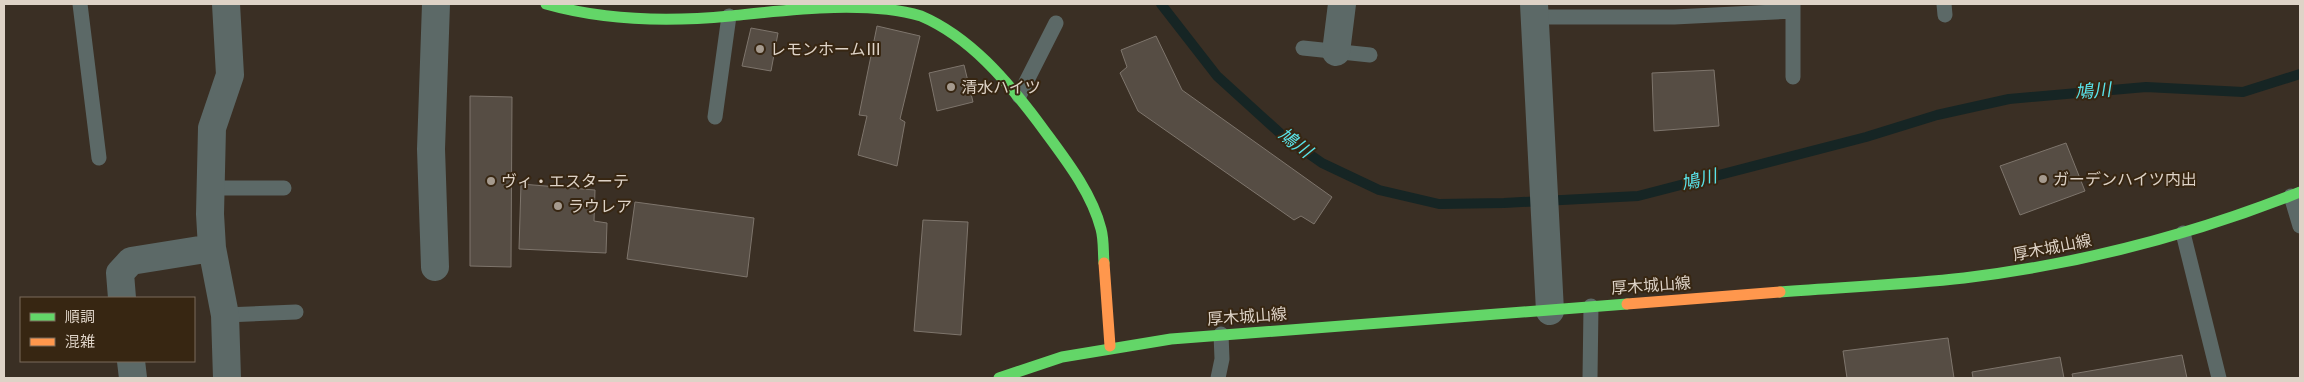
<svg xmlns="http://www.w3.org/2000/svg" width="2304" height="382" font-family="Arial,'Noto Sans JP',sans-serif">
  <style>
    .lines { fill: none; stroke-linecap: round; stroke-linejoin: round }
    .stream { stroke: #162524; stroke-width: 10 }
    .building { fill: #564d44; stroke: #7e756c }
    .lane { stroke: #5c6967; stroke-width: 15 }
    .street { stroke: #5c6967; stroke-width: 28 }
    .fast { stroke: #63d668; stroke-width: 11 }
    .slow { stroke: #ff974d; stroke-width: 11 }
    .poi-dot { fill: #a59a8e; stroke: #372612; stroke-width: 2 }
    .labels { text-anchor: middle; stroke-width: 4; stroke-linejoin: round; paint-order: stroke }
    .poi-label { font-size: 16px; fill: #ded3c7; stroke: #372612; text-anchor: start }
    .street-label { font-size: 16px; fill: #ded3c7; stroke: #372612 }
    .water-label { font-size: 18px; font-style: italic; fill: #59e3e9; stroke: #372612 }
  </style>
  <rect width="100%" height="100%" fill="#3a2f24"/>
  <g class="lines">
    <!-- stream -->
    <path class="stream" d="M1161 4 1217 76 1282 135 1322 163 1379 190 1439 204 1504 203 1638 196 1866 137 1937 115 2009 99 2146 87 2243 92 2300 74"/>
  </g>
  <!-- building -->
  <path class="building" d="M877 26 920 36 900 119 905 122 897 166 858 155 867 116 859 115Z
    M751 28 778 33 771 71 742 66Z
    M1156 36 1182 90 1332 197 1314 224 1301 216 1294 220 1138 111 1120 73 1127 67 1121 50Z
    M964 65 973 102 937 111 929 73Z
    M1714 70 1719 126 1654 131 1652 73Z
    M470 96 512 97 511 267 470 266Z
    M2066 143 2085 191 2020 215 2000 166Z
    M521 184 595 190 594 221 607 223 606 253 519 249Z
    M635 202 754 218 747 277 627 259Z
    M923 220 968 222 961 335 914 331Z
    M1948 338 1954 378H1847L1843 351Z
    M2182 355 2187 378H2073L2072 374Z
    M2060 357 2064 378H1973L1972 372Z"/>
  <g class="lines">
    <!-- lane -->
    <path class="lane" d="M80 4 99 158
      M1944 4 1945 15
      M1535 17H1674L1793 11V4
      M1303 48 1370 55
      M1793 77V11
      M1019 96 1056 23
      M715 117 729 16
      M212 188H284
      M2291 196 2300 226
      M2183 233 2219 378
      M225 315 296 312
      M1218 378 1222 359 1221 334
      M1590 378 1591 306"/>
    <!-- street -->
    <path class="street" d="M226 4 230 75 212 128 210 214 212 248 225 315 227 378
      M1534 4 1550 311
      M1336 52 1342 4
      M435 267 431 149 436 4
      M122 298 120 273 131 261 212 248
      M131 361 133 378"/>
    <!-- fast -->
    <path class="fast" d="M546 4C606 21 668 22 730 16 788 10 866 0 921 16 970 37 1007 81 1038 122 1062 155 1091 190 1101 229 1104 240 1103 252 1104 263
      M1780 292C1841 287 1903 285 1964 278 2080 264 2192 235 2300 192
      M999 378 1062 357 1171 339 1627 304"/>
    <!-- slow -->
    <path class="slow" d="M1104 263 1110 346
      M1627 304 1780 292"/>
  </g>
  <!-- markers -->
  <g class="poi-dot">
    <circle cx="760" cy="49" r="5"/>
    <circle cx="951" cy="87" r="5"/>
    <circle cx="2043" cy="179" r="5"/>
    <circle cx="491" cy="181" r="5"/>
    <circle cx="558" cy="206" r="5"/>
  </g>
  <g class="labels">
    <!-- poi labels -->
    <g class="poi-label">
      <text x="770" y="55">レモンホームⅢ</text>
      <text x="961" y="93">清水ハイツ</text>
      <text x="2053" y="185">ガーデンハイツ内出</text>
      <text x="501" y="187">ヴィ・エスターテ</text>
      <text x="568" y="212">ラウレア</text>
    </g>
    <!-- street labels -->
    <g class="street-label">
      <text transform="translate(2052 247) rotate(-11)" y="6">厚木城山線</text>
      <text transform="translate(1651 285) rotate(-4)" y="6">厚木城山線</text>
      <text transform="translate(1247 316) rotate(-4)" y="6">厚木城山線</text>
    </g>
    <!-- water labels -->
    <g class="water-label">
      <text transform="translate(2093 91) rotate(-5)" y="6">鳩川</text>
      <text transform="translate(1295 143) rotate(37)" y="6">鳩川</text>
      <text transform="translate(1699 180) rotate(-14)" y="6">鳩川</text>
    </g>
  </g>
  <!-- border -->
  <rect width="2304" height="382" fill="none" stroke="#ded3c7" stroke-width="10"/>
  <!-- legend -->
  <rect x="20" y="297" width="175" height="65" fill="#372612" stroke="#7a6b5a"/>
  <rect x="30" y="313" width="25" height="8" fill="#63d668" stroke="#7a6b5a"/>
  <text x="65" y="322" font-size="15" fill="#ded3c7">順調</text>
  <rect x="30" y="338" width="25" height="8" fill="#ff974d" stroke="#7a6b5a"/>
  <text x="65" y="347" font-size="15" fill="#ded3c7">混雑</text>
</svg>
